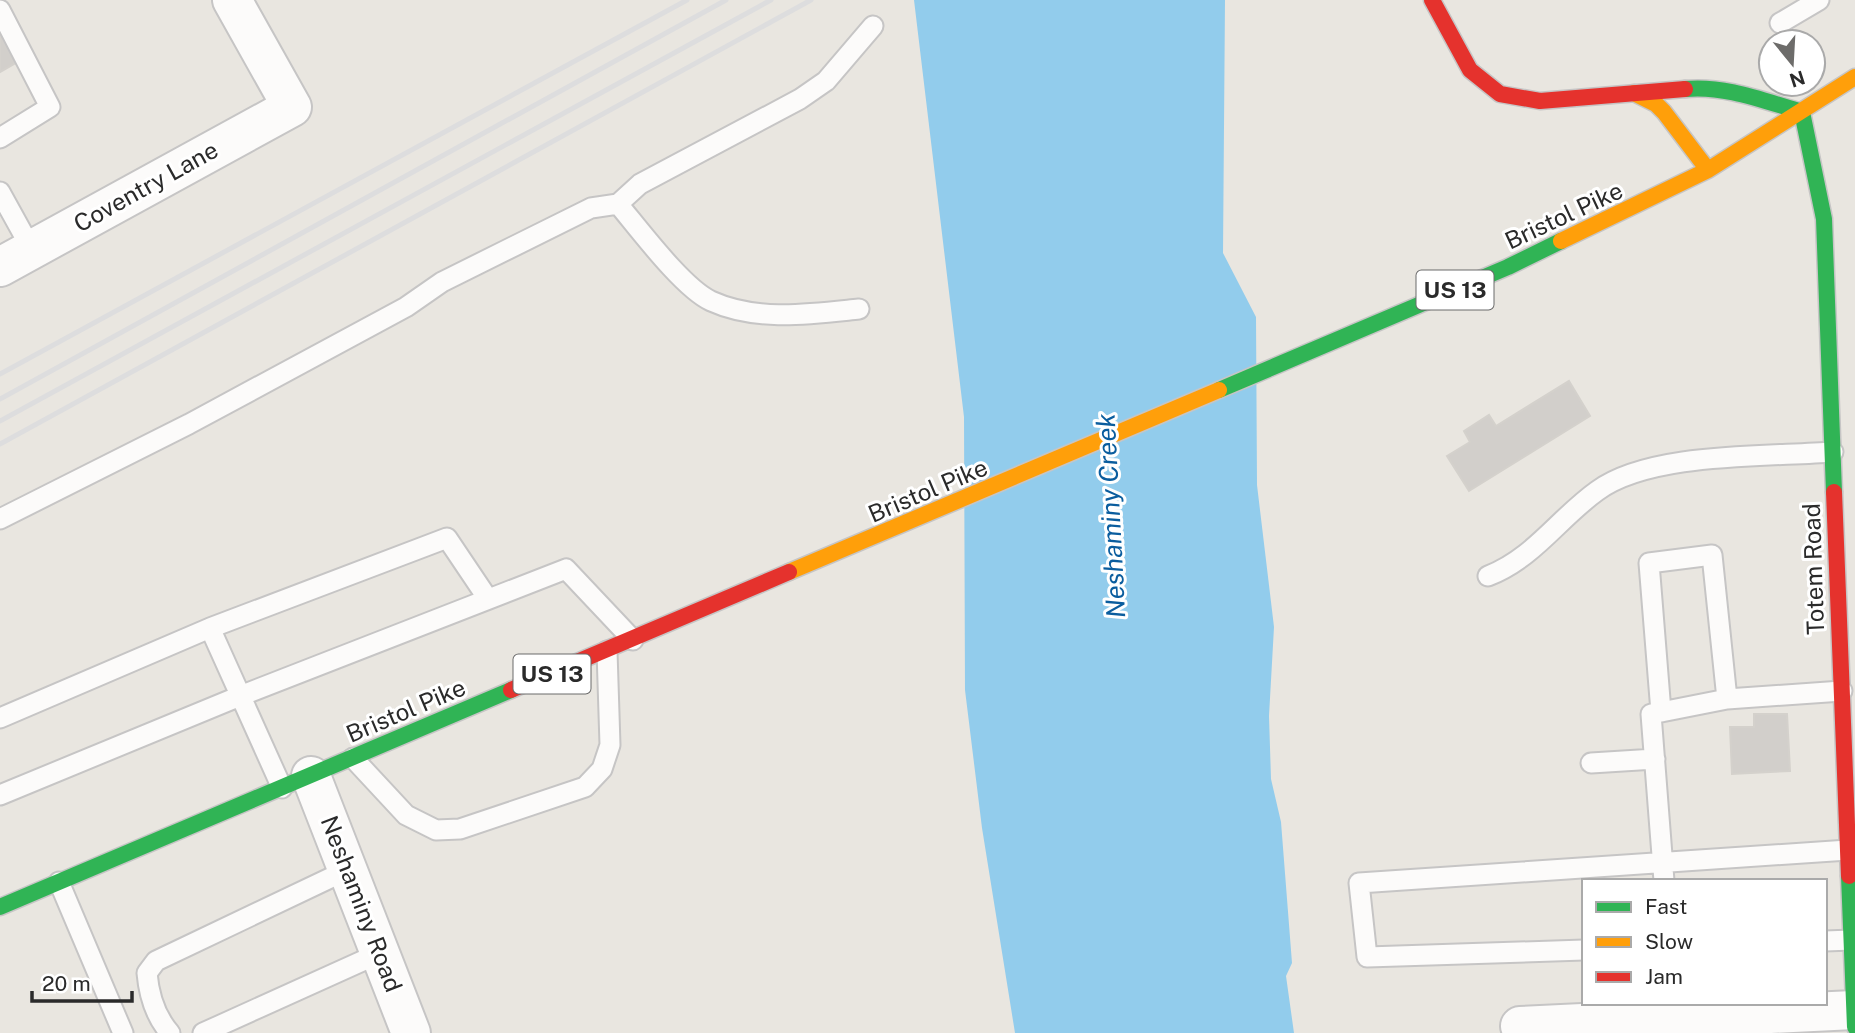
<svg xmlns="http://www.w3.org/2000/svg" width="1855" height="1033" font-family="'Public Sans',sans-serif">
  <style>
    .water { fill: #92ccec }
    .building { fill: #d2cfcb; stroke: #d4d1cc; stroke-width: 2 }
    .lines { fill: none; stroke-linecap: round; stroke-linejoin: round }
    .lane-casing { stroke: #c6c5c5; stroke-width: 23 }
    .street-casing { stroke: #c6c5c5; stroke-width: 42 }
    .fast-casing { stroke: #c6c5c5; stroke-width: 19 }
    .slow-casing { stroke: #c6c5c5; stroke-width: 19 }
    .jam-casing { stroke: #c6c5c5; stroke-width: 19 }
    .lane { stroke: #fcfbfa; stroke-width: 19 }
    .street { stroke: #fcfbfa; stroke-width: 38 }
    .fast { stroke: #30b455; stroke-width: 16 }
    .slow { stroke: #ff9f0a; stroke-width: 16 }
    .jam { stroke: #e5322d; stroke-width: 16 }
    .rail { stroke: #ddddde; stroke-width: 5 }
    .labels { text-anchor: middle; stroke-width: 6; stroke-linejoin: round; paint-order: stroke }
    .shield { fill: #fff; stroke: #6a6a6a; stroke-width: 2 }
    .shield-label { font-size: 23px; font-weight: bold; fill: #2a2a2a }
    .street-label { font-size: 24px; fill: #2a2a2a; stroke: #fff }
    .water-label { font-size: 26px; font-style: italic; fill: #0a5d9e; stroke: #fff }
  </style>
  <rect width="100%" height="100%" fill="#e9e6e0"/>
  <!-- water -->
  <path class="water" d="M914 0H1225L1223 253 1256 317 1257 485 1274 627 1269 716 1271 779 1281 822 1292 963 1286 976 1294 1033H1015L982 828 965 690 964 417Z"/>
  <!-- building -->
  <path class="building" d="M0 26 19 61 0 72Z
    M1569 381 1590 416 1469 491 1447 456 1470 442 1464 431 1489 415 1496 426Z
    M1754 714H1787L1790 771 1732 774 1730 727H1754Z"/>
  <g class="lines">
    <!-- lane casing -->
    <g class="lane-casing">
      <path id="lane" d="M0 10 50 107 0 138
        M1780 23 1819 0
        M0 192 32 250
        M618 204C639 229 683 288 711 301 757 322 811 314 859 309
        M0 519 189 424 406 307 442 282 591 208 618 204 640 184 800 99 826 81 873 26
        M1488 576C1534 558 1558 519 1597 491 1650 452 1766 457 1833 452
        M1661 712 1649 563 1712 555 1727 699
        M0 718 210 628
        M353 758 406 815 436 830 460 829 585 787 602 769 610 745 607 651
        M1591 763 1655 759
        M282 788 210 628 447 538 488 599
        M0 795 240 696 566 569 633 640
        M1664 881 1651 714 1727 699 1842 691
        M59 882 123 1033
        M1825 941 1852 940
        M1584 950 1367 957 1359 883 1848 850
        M170 1033C155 1016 149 996 147 973L156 961 347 870
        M203 1033 380 953"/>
    </g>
    <!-- street casing -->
    <g class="street-casing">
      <path id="street" d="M0 267 292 107 232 0
        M311 776 411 1033
        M1520 1026 1854 1010"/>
    </g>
    <!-- fast casing -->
    <g class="fast-casing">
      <path id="fast" d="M1685 89C1725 85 1764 101 1802 112L1824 219 1834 492
        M1219 390 1508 267 1561 241
        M1849 876 1855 1027
        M0 907 511 690"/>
    </g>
    <!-- slow casing -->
    <g class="slow-casing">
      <path id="slow" d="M1634 93 1656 104 1664 112 1708 170
        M1561 241 1708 170 1855 77
        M789 572 1219 390"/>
    </g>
    <!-- jam casing -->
    <g class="jam-casing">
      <path id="jam" d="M1432 0 1470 70 1500 94 1540 101 1685 89
        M1834 492 1849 876
        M511 690 789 572"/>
    </g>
    <!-- lane -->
    <use href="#lane" class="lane"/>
    <!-- street -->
    <use href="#street" class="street"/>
    <!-- fast -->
    <use href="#fast" class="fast"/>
    <!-- slow -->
    <use href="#slow" class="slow"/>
    <!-- jam -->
    <use href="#jam" class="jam"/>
    <!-- rail -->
    <path class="rail" d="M0 374 687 0
      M0 399 726 0
      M0 421 771 0
      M0 444 811 0"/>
  </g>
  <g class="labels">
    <!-- shield labels -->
    <g class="shield">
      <rect x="1416.5" y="270.5" width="77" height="39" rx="5"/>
      <rect x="513.5" y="654.5" width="77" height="39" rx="5"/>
    </g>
    <g class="shield-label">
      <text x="1455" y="298">US 13</text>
      <text x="552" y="682">US 13</text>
    </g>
    <!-- street labels -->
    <g class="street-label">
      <text transform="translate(146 187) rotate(-29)" y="8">Coventry Lane</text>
      <text transform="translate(1564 216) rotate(-25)" y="8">Bristol Pike</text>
      <text transform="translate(928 491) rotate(-23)" y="8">Bristol Pike</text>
      <text transform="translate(1814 569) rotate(-92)" y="8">Totem Road</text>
      <text transform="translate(406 711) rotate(-23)" y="8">Bristol Pike</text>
      <text transform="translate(361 904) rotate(69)" y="8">Neshaminy Road</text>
    </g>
    <!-- water labels -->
    <g class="water-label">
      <text transform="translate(1111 516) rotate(-93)" y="9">Neshaminy Creek</text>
    </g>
  </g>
  <!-- legend -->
  <rect x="1582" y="879" width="245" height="126" fill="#ffffff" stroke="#aaaaaa" stroke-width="2"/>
  <rect x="1596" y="902" width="35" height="10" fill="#30b455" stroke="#aaaaaa" stroke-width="2"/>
  <text x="1645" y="914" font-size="21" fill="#2a2a2a">Fast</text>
  <rect x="1596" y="937" width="35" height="10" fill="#ff9f0a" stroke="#aaaaaa" stroke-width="2"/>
  <text x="1645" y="949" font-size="21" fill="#2a2a2a">Slow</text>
  <rect x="1596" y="972" width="35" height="10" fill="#e5322d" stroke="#aaaaaa" stroke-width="2"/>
  <text x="1645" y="984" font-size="21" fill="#2a2a2a">Jam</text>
  <!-- north arrow -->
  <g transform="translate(1792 63) rotate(162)"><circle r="33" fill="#ffffff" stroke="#aaaaaa" stroke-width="2"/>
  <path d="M0-5L12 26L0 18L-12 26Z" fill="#6d6c6a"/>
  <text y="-10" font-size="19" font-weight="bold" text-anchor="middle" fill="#2a2a2a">N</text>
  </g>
  <!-- scale -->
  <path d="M32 991v10h100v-10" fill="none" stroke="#2a2a2a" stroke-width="3.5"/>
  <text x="42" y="991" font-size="21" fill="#2a2a2a" stroke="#ffffff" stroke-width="5" paint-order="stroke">20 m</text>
</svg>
